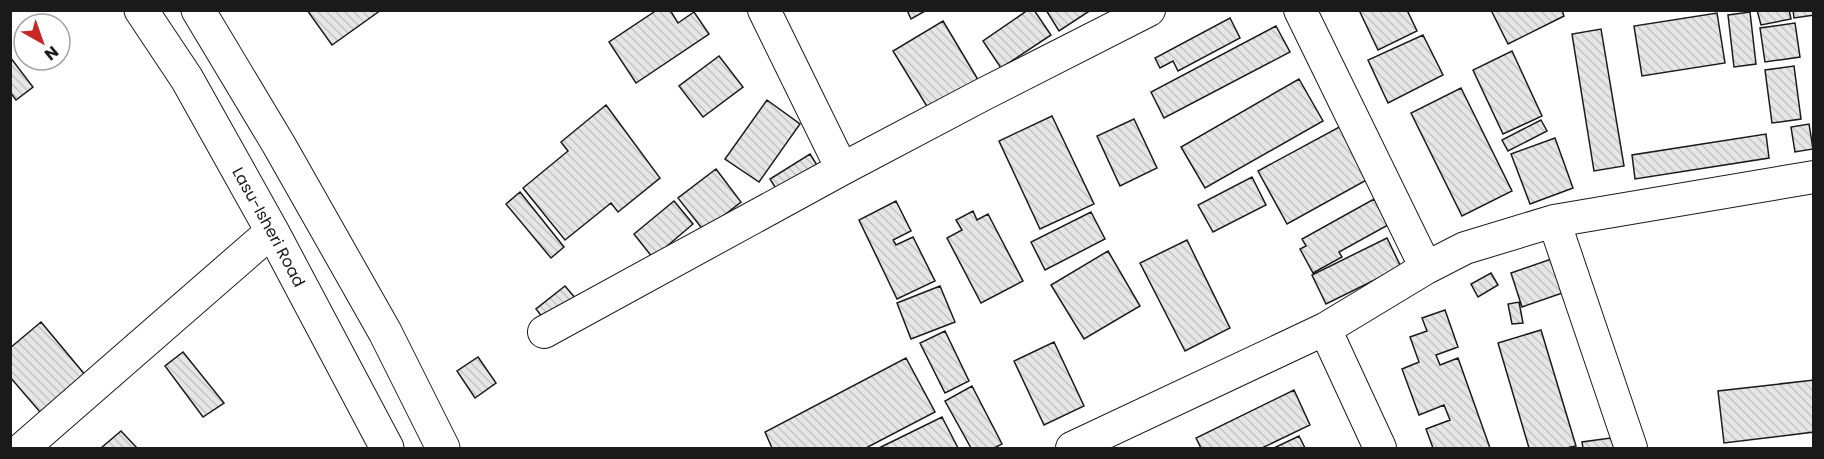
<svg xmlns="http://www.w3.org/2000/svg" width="1824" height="459" font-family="Poppins,sans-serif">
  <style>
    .building { fill: url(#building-back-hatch); stroke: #1a1a1a; stroke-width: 1.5 }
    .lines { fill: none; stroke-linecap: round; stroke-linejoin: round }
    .minor-casing { stroke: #1a1a1a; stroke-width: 34 }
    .major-casing { stroke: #1a1a1a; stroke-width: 35 }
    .minor { stroke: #fff; stroke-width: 32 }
    .major { stroke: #fff; stroke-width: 33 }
    .labels { text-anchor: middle; stroke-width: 4.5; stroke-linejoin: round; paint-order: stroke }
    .street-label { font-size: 16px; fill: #1a1a1a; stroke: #fff }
  </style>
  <defs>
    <pattern id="building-back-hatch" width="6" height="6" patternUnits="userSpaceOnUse" patternTransform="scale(1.5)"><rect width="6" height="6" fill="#e6e6e6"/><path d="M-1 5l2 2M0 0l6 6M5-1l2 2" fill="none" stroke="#c5c5c5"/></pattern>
  </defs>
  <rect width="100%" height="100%" fill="#fff"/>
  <!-- building -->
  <path class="building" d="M307 10H381L332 45Z
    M657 10H670L678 23 694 12 709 34 636 83 609 42Z
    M907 10H927L911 19Z
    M1028 10H1034L1051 35 1001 68 983 41Z
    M1046 10H1091L1059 31Z
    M1359 10H1407L1417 31 1378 50Z
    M1491 10H1562L1564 16 1508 44Z
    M1757 10H1789L1791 19 1761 25Z
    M1793 10H1814V15L1794 18Z
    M1750 12 1756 64 1734 67 1728 15Z
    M1717 13 1725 63 1642 76 1634 26Z
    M1230 18 1240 38 1178 71 1173 61 1160 68 1155 58Z
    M943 21 980 83 931 113 893 51Z
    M1795 23 1800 57 1765 62 1760 28Z
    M1276 26 1290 52 1164 118 1151 92Z
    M1601 29 1624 166 1594 171 1572 34Z
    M1423 35 1443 75 1388 103 1368 60Z
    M1512 51 1542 116 1503 134 1473 70Z
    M719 56 743 87 703 117 679 86Z
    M10 57 33 87 16 100 10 92Z
    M1794 66 1801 119 1772 123 1765 70Z
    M1299 79 1323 121 1205 188 1181 147Z
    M1461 88 1512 191 1462 216 1411 113Z
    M767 100 800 124 759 182 725 159Z
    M606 105 660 178 618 212 611 203 565 240 523 188 568 151 561 142Z
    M1052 116 1094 204 1040 229 999 141Z
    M1134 119 1157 168 1120 186 1097 136Z
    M1541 120 1547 131 1508 151 1502 140Z
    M1809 124 1813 149 1795 152 1791 127Z
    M1343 125 1372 177 1287 224 1258 171Z
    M1766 134 1769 158 1635 179 1632 155Z
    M1555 138 1573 188 1530 204 1511 154Z
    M810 154 820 170 780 195 770 179Z
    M716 169 741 202 704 231 678 198Z
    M1252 177 1266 205 1213 232 1198 205Z
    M520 192 564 247 551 258 506 204Z
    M1374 199 1388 225 1339 252 1342 257 1313 273 1300 249 1306 246 1302 239Z
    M674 201 693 224 653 258 634 234Z
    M896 201 911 231 893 240 896 245 913 237 935 281 897 299 859 220Z
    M973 211 977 220 988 214 1023 281 981 303 947 238 962 230 956 220Z
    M1091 212 1105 239 1045 270 1031 242Z
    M1387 238 1401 267 1326 304 1312 275Z
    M1187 240 1230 328 1185 351 1140 263Z
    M1108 251 1140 306 1084 339 1051 285Z
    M1560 256 1571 290 1522 307 1511 273Z
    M1491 273 1498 285 1478 297 1471 284Z
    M565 286 576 299 546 322 536 309Z
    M940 286 955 322 911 339 897 303Z
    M1519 302 1523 323 1512 324 1508 304Z
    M1445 310 1458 347 1436 355 1440 365 1458 358 1490 448H1433L1426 429 1450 420 1444 405 1419 415 1402 369 1419 362 1410 337 1427 331 1422 318Z
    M41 322 91 382 46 419 10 377V348Z
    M1541 330 1576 446 1566 448H1529L1498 343Z
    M945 331 969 381 945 393 920 343Z
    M1054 342 1084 406 1044 425 1014 361Z
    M183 352 224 403 203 417 165 366Z
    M478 357 496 383 475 398 457 371Z
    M906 358 935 412 866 448H770H772L765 432Z
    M1814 380V432L1724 443 1718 391Z
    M972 386 1002 444 994 448H971L945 401Z
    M1294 390 1310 425 1262 448H1201L1196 438Z
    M942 417 958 448H879Z
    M121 431 137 448H101Z
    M1299 436 1305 448H1274Z
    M1625 436 1626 448H1583L1582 442Z"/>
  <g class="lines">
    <!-- minor casing -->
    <g class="minor-casing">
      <path id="minor" d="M764 10 842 169
        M1300 10 1426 268
        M1554 221 1631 448
        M1325 329 1380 448
        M544 332 842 169 982 95 1149 10
        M23 448 272 231
        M1072 448 1325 329 1426 268 1465 248 1554 221 1814 177"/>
    </g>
    <!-- major casing -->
    <g class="major-casing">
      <g id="major">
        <path id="s1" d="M141 10 187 79 272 231 387 448"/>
        <path d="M198 10 279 145 385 332 443 448"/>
      </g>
    </g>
    <!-- minor -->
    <use href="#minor" class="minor"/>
    <!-- major -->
    <use href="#major" class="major"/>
  </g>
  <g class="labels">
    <!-- street labels -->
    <g class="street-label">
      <text dy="6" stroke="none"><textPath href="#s1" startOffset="252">Lasu-Isheri Road</textPath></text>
    </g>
  </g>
  <!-- border -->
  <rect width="1824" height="459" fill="none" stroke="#1a1a1a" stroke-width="24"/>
  <!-- north arrow -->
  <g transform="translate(42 42) rotate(140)"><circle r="28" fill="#ffffff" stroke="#a3a3a3" stroke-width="1.5"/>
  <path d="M0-4.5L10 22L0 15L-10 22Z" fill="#c62828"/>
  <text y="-9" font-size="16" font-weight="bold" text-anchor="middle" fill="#1a1a1a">N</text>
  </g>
</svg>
